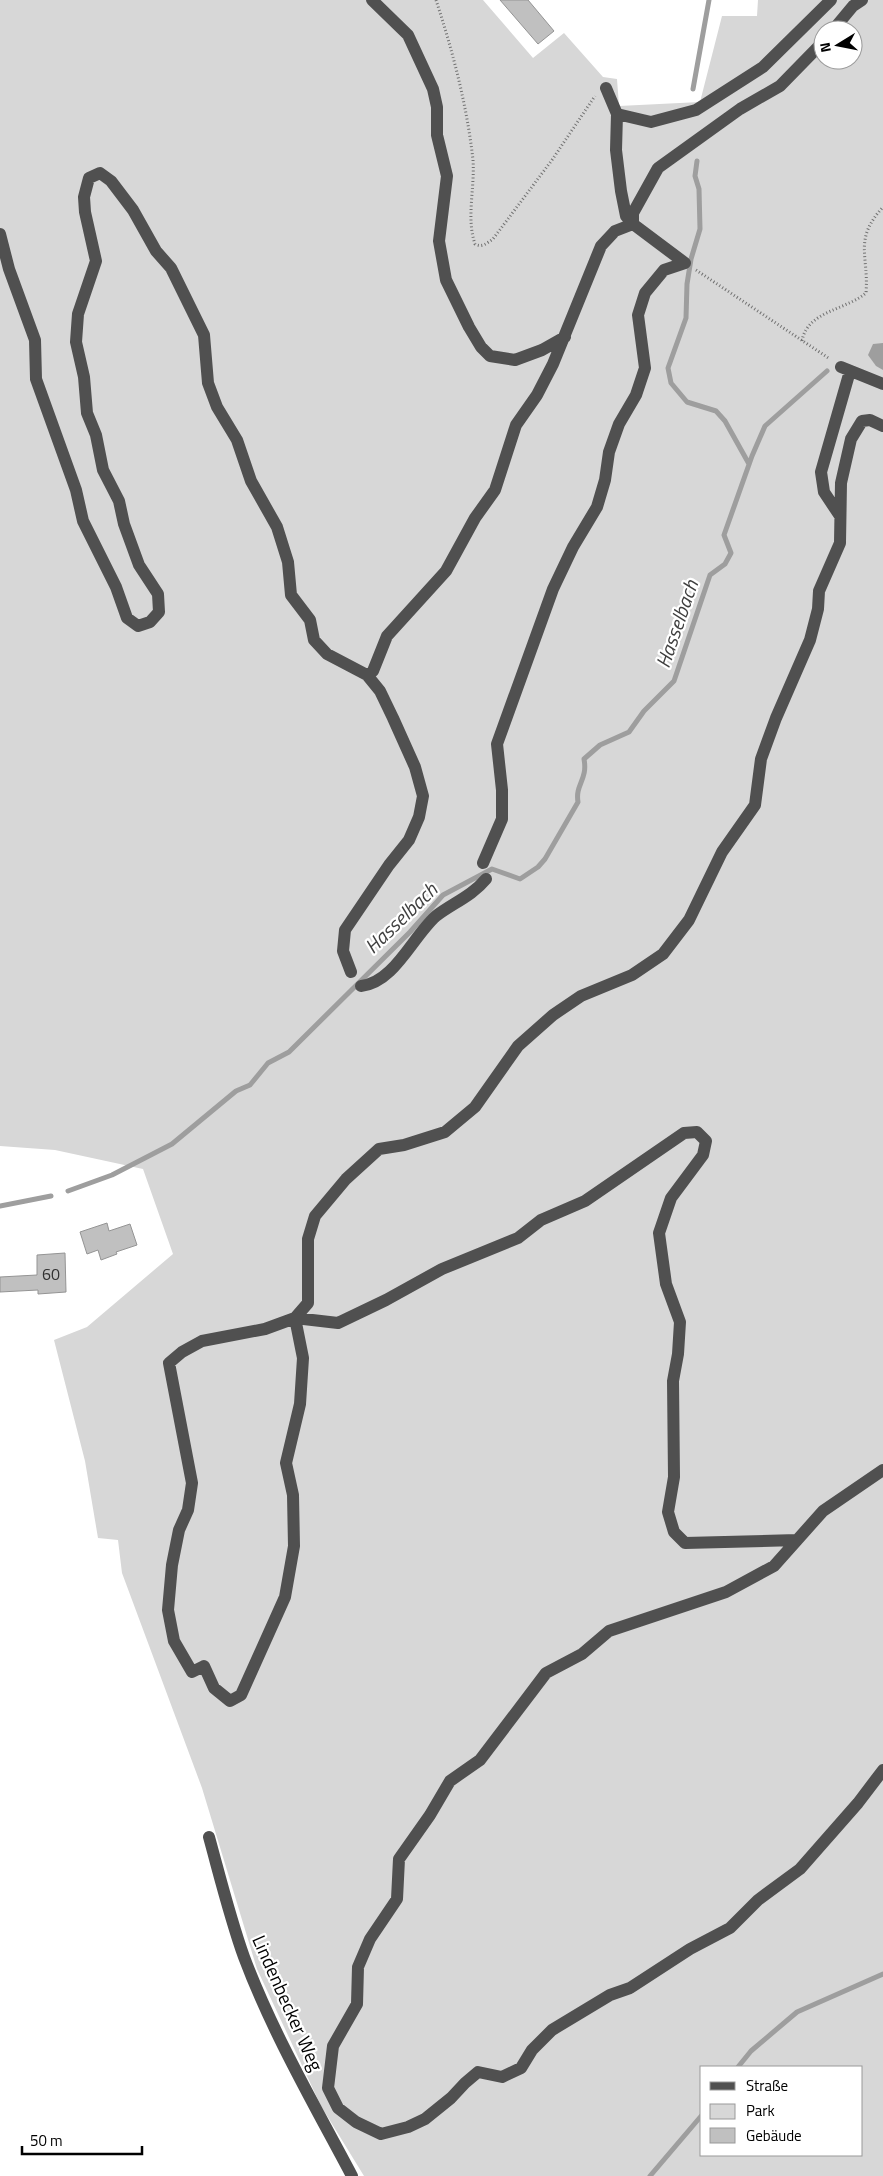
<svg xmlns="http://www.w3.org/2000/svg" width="883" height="2176" font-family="'Titillium Web',sans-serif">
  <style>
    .green { fill: #d7d7d7; fill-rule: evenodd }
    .water { fill: #9e9e9e }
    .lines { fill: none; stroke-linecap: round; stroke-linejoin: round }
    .stream { stroke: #9e9e9e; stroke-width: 5 }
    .building { fill: #c0c0c0; stroke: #949494 }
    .path { stroke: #727272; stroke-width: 3; stroke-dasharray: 1 2.5; stroke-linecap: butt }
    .minor { stroke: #505050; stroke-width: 12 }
    .labels { text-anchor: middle; stroke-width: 4.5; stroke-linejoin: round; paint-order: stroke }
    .number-label { font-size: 16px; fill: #303030 }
    .street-label { font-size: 19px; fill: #000; stroke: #fff }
    .water-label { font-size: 20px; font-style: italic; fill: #3f3f3f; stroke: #fff }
  </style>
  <rect width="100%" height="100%" fill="#fff"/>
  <!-- green -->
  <path class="green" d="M0 0H483L533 58 564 33 603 77 617 79 619 106 700 102 722 16H757L758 0H883V2176H364L321 2106 257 1969 202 1788 122 1573 118 1540 98 1538 85 1461 54 1340 87 1327 173 1254 143 1169 55 1150 0 1146ZM823 30H853V60H823ZM702 2067H862V2155H702Z"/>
  <!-- water -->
  <path class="water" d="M883 343V370L876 366 868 355 873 344Z"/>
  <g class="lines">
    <!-- stream -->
    <path class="stream" d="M693 89 709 0
      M697 161 695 176 699 189 700 229 691 259 687 284 686 318 668 368 671 383 687 402 716 411 725 421 749 464
      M68 1191 112 1175 172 1144 236 1091 250 1085 268 1063 289 1052 410 932 443 895 492 869 520 879 538 867 545 859 578 802C575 784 588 780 584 759L600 745 629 732 644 711 674 681 710 575 725 564 731 553 724 535 752 456 765 426 827 371
      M0 1206 51 1196
      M738 2067 751 2051 797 2012 883 1974
      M650 2176 702 2115"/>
  </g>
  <!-- building -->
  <path class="building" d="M500 0H528L554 31 538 44Z
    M107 1223 109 1231 130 1224 137 1245 116 1252 117 1254 101 1260 98 1250 87 1254 80 1232Z
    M65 1253 66 1292 38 1294V1290L0 1292V1277L37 1275V1255Z"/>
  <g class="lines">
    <!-- path -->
    <path class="path" d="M436 0C453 52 467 106 473 160 475 188 466 218 475 244 482 248 487 243 493 239L552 160 595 96
      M696 270 830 359
      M802 341C807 311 846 310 866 293 869 255 853 240 883 207"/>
    <!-- minor -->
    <path class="minor" d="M372 0 408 35 433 89 437 107V135L447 176 439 241 446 280 469 327 481 347 490 356 515 360 542 350 565 337
      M833 30 853 6 862 0
      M606 88 617 114 651 122 696 110 763 67 831 0
      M617 114 616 150 621 191 626 216 633 224
      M633 224V213L658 168 740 109 780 86 823 42
      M0 234 9 269 35 340 36 379 76 490 83 521 116 587 127 618 138 626 150 622 159 612 158 594 139 565 124 524 119 501 103 470 96 435 87 413 84 377 76 342 78 314 96 261 85 212 84 197 89 178 100 173 111 181 133 210 156 251 171 268 204 335 208 383 217 407 237 440 251 481 277 527 288 562 291 595 310 620 314 640 327 654 367 675 373 671 387 636 446 571 475 518 495 490 516 425 537 395 553 364 601 246 615 231 633 224 685 263
      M841 367 883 384
      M840 516 824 492 821 472 850 371
      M483 863 502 819V790L497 744 553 589 573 547 597 507 605 480 609 452 619 424 636 395 645 368 638 315 645 293 664 270 685 263
      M351 972 343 951 345 930 389 865 409 840 419 817 423 796 415 767 393 718 380 691 367 675
      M361 986C394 983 413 936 436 916 453 903 472 896 486 879
      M295 1318 303 1358 300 1404 286 1463 293 1495 294 1546 285 1597 241 1695 230 1701 214 1688 204 1666 192 1672 174 1641 168 1610 172 1565 179 1530 188 1510 192 1483 169 1363 182 1352 202 1341 265 1329 295 1318 338 1323 386 1300 442 1269 518 1238 541 1220 585 1201 684 1133 697 1132 706 1141 703 1155 671 1198 659 1233 666 1284 680 1322 678 1354 673 1381 674 1477 668 1512 674 1532 685 1543 797 1540
      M295 1318 308 1303V1239L315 1216 346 1179 379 1149 404 1145 445 1132 475 1107 518 1046 553 1015 581 996 632 975 663 954 689 920 722 852 755 805 761 759 776 718 810 640 818 609 819 591 840 543 841 483 851 439 862 421 870 420 883 426
      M883 1470 823 1511 774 1566 726 1592 609 1631 582 1654 546 1673 480 1760 450 1781 430 1815 399 1859 397 1899 370 1939 358 1967 357 2004 333 2046 328 2088 338 2108 356 2122 381 2134 408 2127 425 2119 451 2098 465 2083 478 2072 502 2077 521 2068 532 2050 552 2030 610 1995 630 1988 690 1949 730 1928 758 1900 800 1869 858 1803 883 1770
      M209 1837C220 1877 230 1918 244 1957 272 2032 315 2106 352 2176"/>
  </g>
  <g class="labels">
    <!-- number labels -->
    <g class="number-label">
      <text x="51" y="1280">60</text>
    </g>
    <!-- street labels -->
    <g class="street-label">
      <text transform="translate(288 2003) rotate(66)" y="7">Lindenbecker Weg</text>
    </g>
    <!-- water labels -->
    <g class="water-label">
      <text transform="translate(677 624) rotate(-71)" y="7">Hasselbach</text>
      <text transform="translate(401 918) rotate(-44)" y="7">Hasselbach</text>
    </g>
  </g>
  <!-- legend -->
  <rect x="700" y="2066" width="162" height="90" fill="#ffffff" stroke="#999999"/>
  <rect x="710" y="2082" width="25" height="8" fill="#505050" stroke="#999999"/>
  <text x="746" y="2091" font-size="15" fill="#000000">Straße</text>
  <rect x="710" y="2104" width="25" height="15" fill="#d7d7d7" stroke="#999999"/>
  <text x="746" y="2116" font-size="15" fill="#000000">Park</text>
  <rect x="710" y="2128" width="25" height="15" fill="#c0c0c0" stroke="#999999"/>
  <text x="746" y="2141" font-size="15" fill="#000000">Gebäude</text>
  <!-- north arrow -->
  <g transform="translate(838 45) rotate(260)"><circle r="24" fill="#ffffff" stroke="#999999"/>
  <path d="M0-4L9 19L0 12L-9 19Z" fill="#000000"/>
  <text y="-8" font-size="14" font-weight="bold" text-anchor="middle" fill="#000000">N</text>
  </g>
  <!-- scale -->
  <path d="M22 2146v8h120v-8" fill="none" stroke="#000000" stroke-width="2.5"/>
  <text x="30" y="2146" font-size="15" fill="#000000" stroke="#ffffff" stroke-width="4" paint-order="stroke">50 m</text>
</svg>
